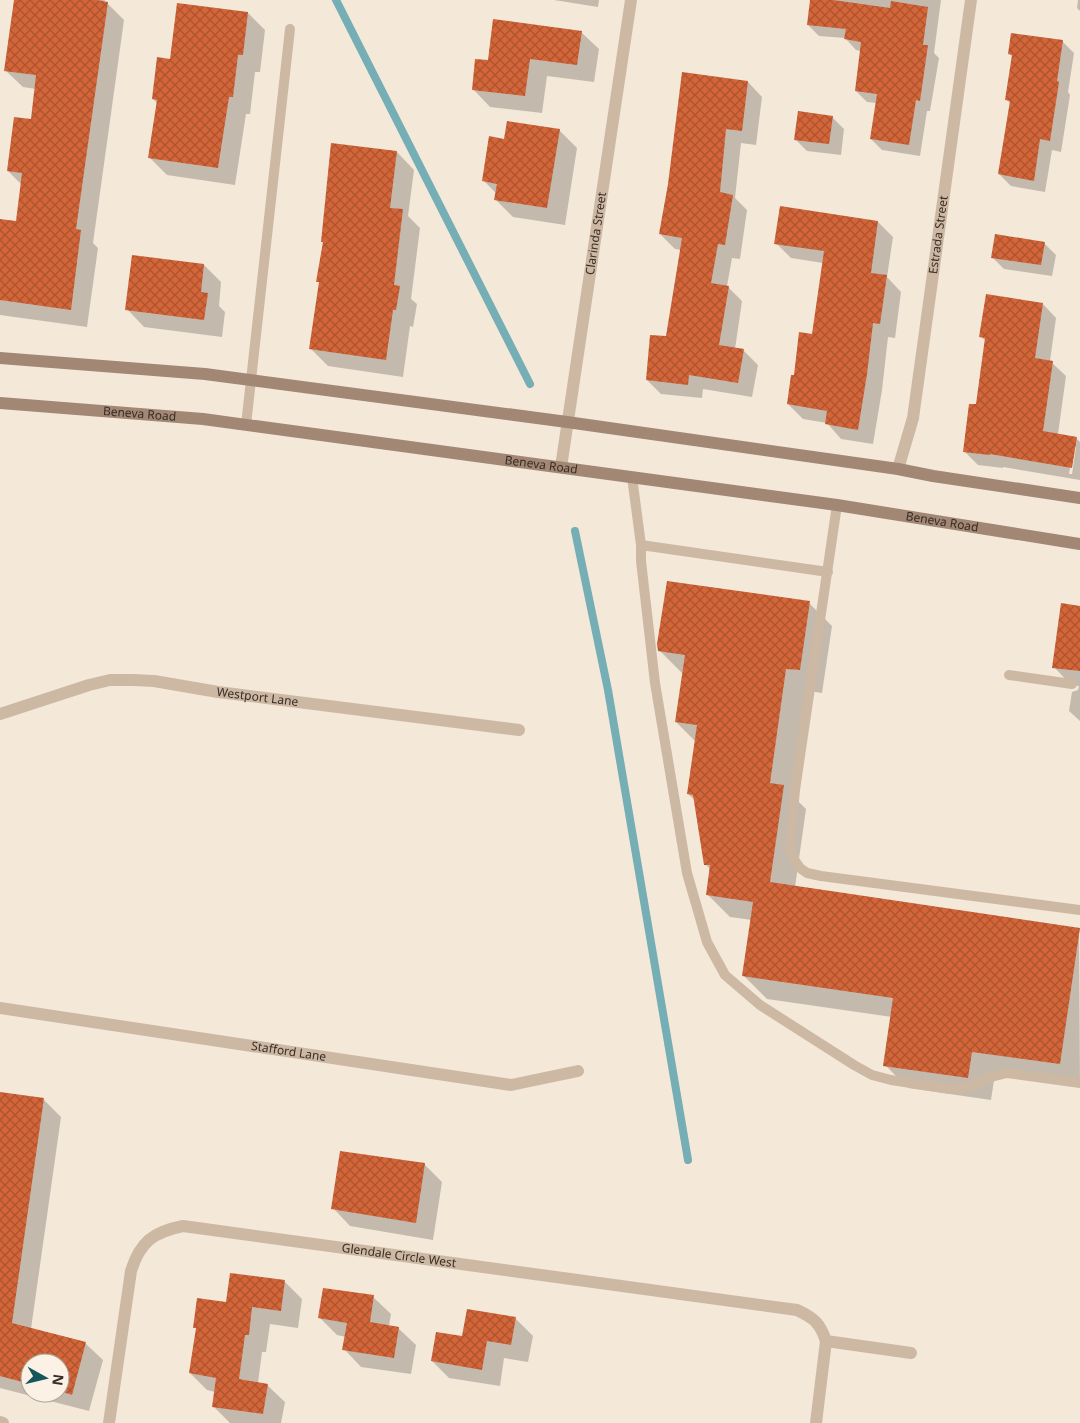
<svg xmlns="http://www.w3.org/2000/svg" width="1080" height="1423" font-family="'Noto Sans',sans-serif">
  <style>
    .shadow { fill: #0003; fill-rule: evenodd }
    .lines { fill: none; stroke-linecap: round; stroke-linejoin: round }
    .stream { stroke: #75aeb4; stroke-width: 8 }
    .building { fill: url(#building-cross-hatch) }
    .service { stroke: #cdb9a3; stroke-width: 10 }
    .minor { stroke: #cdb9a3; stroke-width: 12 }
    .secondary { stroke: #a18774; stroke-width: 12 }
    .labels { text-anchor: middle; stroke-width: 4; stroke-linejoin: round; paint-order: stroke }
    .street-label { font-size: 12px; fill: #382c26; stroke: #fbf2e5 }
  </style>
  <defs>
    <pattern id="building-cross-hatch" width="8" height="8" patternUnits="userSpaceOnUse" patternTransform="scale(1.25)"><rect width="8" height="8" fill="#d36538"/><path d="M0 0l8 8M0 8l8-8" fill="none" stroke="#ac532f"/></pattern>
  </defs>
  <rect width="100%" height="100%" fill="#f4e8d9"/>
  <!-- shadow -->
  <path class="shadow" d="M15 0H105L104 2 107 3 124 20 93 243 98 248 87 327 0 315V220L17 222 22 185 8 171 32 121 36 89 23 87 5 70Z
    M554 0H599L598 7Z
    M811 0H941L934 53 939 58 930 111H927L920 156 882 150 871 139 877 103 867 102 856 91 861 51 856 50 845 38 819 36 808 25Z
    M1078 0H1080V11L1077 8Z
    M178 5 248 13 265 30 260 72H255L250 114H246L235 185 167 175 150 158 158 104 153 99 172 60Z
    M581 32 599 49 594 82 547 76 542 113 490 107 473 89 489 62Z
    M1062 41 1074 53 1068 92 1070 95 1061 152 1052 150 1045 192 1011 186 999 174 1011 104 1007 100 1013 57 1010 54Z
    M683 74 748 82 762 97 756 145 741 143 735 198 747 210 740 259 732 258 727 286 742 301 735 349 743 350 758 365 752 397 703 389 702 398 661 394 647 380 667 338 681 250 675 249 660 234 669 184Z
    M832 117 844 129 841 155 807 151 795 139Z
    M559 130 577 148 565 225 513 217 496 200 497 194 484 181 505 140Z
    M333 144 397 152 414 170 408 216 420 228 411 299 417 304 413 327 410 326 403 377 328 366 310 348 320 283 318 281 324 243 322 242Z
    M878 222 893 237 887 277 901 292 895 338 888 337 882 390 873 444 841 439 827 423 803 419 788 404 795 377 813 335 823 263 791 258 776 243Z
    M1044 243 1056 255 1052 276 1004 269 993 258Z
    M204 265 221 282 219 306 225 312 222 337 144 327 127 309Z
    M1043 304 1056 318 1050 361 1066 376 1058 434 1076 438 1080 442V480L1003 467V468L978 465 964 451 977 406 986 341 980 336ZM1074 447H1076L1072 474H1069Z
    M809 603 832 626 822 693 809 691 794 797 806 809 795 887 1079 929 1080 1086 995 1074 991 1100 908 1088 885 1065 892 1017 767 999 744 976 752 920 730 917 707 894 710 869 705 864 695 800 688 794 696 742 676 722 683 674 659 650Z
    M1080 607V721L1069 711 1072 692 1078 690 1079 686 1071 685 1054 667Z
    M0 1093 43 1099 61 1117 31 1329 85 1343 103 1360 89 1411 0 1388ZM30 1363H60V1393H30Z
    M424 1164 442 1182 433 1240 350 1226 333 1208Z
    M284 1281 302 1299 298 1328 270 1324 266 1352H262L258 1383 267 1385 285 1402 281 1423H230L213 1406 215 1392 207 1390 190 1373 197 1329 195 1327 227 1303Z
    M373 1297 391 1314 389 1326 398 1328 416 1345 411 1374 361 1367 344 1349 346 1337 337 1335 320 1318Z
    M515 1318 533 1336 528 1362 504 1358 500 1386 449 1378 432 1361 463 1338Z"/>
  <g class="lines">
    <!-- stream -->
    <path class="stream" d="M336 0 530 384
      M575 531 608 690 688 1160"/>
  </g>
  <!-- building -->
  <path class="building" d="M14 0H97L108 2 76 229 81 230 71 310 0 300V219L16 221 22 173 7 171 14 117 31 119 36 75 4 71Z
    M810 0H833L890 8 891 1 928 7 923 45H928L920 101 916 100 909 145 870 139 877 94 855 91 861 42 844 39 846 29 807 25Z
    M177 3 248 12 243 55H238L233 97H229L218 168 148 158 157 100 152 99 157 57 170 59Z
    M493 19 582 31 577 65 530 59 525 96 472 90 475 59 488 60Z
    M1011 33 1063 40 1057 81 1059 82 1050 141 1040 139 1034 181 998 174 1010 101 1005 100 1012 55 1008 54Z
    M682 72 748 81 742 131 726 129 720 192 733 195 725 245 718 244 711 283 729 286 719 345 744 349 738 383 689 375 688 385 646 380 650 335 666 336 682 238 659 234 668 184Z
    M798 111 833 116 829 144 794 140Z
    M507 121 560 129 547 208 494 200 497 184 482 181 489 136 504 139Z
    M331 143 397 151 390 208 403 209 394 285 400 286 396 310H393L386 360 309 349 319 282H316L323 242H321Z
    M780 206 878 221 871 273 887 275 880 324 873 323 867 374 858 430 825 424 827 411 787 404 791 375H794L799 332 812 334 824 251 774 244Z
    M995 234 1045 242 1041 265 991 258Z
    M132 255 204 264 201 292 208 293 204 320 125 310Z
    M986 294 1043 303 1035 358 1053 361 1043 431 1077 437 1072 468 990 454V455L963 452 969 404H976L985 338 979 337Z
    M667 581 810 601 800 670 786 669 770 783 784 785 770 882 1080 928 1060 1064 972 1052 968 1078 883 1066 893 998 742 976 753 902 706 895 710 865H704L693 795 687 794 697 725 675 722 685 655 658 651 657 644Z
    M1061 603 1080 606V671L1052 668Z
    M0 1092 44 1098 12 1323 86 1342 72 1395 60 1391V1363H30V1384L0 1376Z
    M340 1151 425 1163 416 1223 331 1209Z
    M230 1273 285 1280 281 1311 252 1307 249 1335H245L239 1379 268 1384 263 1414 212 1407 216 1378 189 1373 196 1328H193L197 1298 226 1302Z
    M323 1288 374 1295 370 1322 399 1327 394 1358 342 1350 347 1323 318 1318Z
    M467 1309 516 1317 511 1345 487 1341 482 1370 431 1361 436 1332 462 1336Z"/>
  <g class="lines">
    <!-- service -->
    <path class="service" d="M246 425 290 29
      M632 477 641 545V561L655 683 687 873 707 942 725 975 760 1005 854 1065 872 1075 891 1080 951 1089 968 1087 991 1077 1007 1073 1080 1083
      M837 505 795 790 791 833 790 850 795 861 800 868 807 873 821 876 1080 910
      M641 545 828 572
      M1009 675 1072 684"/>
    <!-- minor -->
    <g class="minor">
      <path id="s1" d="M561 467 631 0"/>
      <path id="s2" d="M898 469 913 418 971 0"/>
      <path id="s3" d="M0 714 89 685 110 680H133L154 681 218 692 519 730"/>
      <path id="s4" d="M0 1008 511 1085 578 1071"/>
      <path d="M0 1422 3 1423"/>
      <path id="s5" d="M109 1423 131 1271C140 1242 153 1232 183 1226L797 1310C814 1318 820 1323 826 1341L911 1353"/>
      <path d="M816 1423 826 1341"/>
    </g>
    <!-- secondary -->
    <g class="secondary">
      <path d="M0 358 205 374 567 422 898 469 933 476 1080 498"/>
      <path id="s6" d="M0 403 203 419 837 505 1080 544"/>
    </g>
  </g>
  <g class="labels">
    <!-- street labels -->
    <g class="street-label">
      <text dy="4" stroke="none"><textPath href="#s1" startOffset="236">Clarinda Street</textPath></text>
      <text dy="4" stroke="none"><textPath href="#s2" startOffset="238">Estrada Street</textPath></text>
      <text dy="4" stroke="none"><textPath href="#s6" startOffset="140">Beneva Road</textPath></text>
      <text dy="4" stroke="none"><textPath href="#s6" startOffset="545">Beneva Road</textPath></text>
      <text dy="4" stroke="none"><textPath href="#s6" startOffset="950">Beneva Road</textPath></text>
      <text dy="4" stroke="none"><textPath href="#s3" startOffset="264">Westport Lane</textPath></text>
      <text dy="4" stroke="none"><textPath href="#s4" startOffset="292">Stafford Lane</textPath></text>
      <text dy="4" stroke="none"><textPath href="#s5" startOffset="445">Glendale Circle West</textPath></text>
    </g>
  </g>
  <!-- north arrow -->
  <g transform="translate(45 1378) rotate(98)"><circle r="24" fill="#fbf2e5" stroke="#ada399"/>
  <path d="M0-4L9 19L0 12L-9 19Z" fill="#17555d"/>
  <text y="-8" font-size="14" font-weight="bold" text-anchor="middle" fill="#382c26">N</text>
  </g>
</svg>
